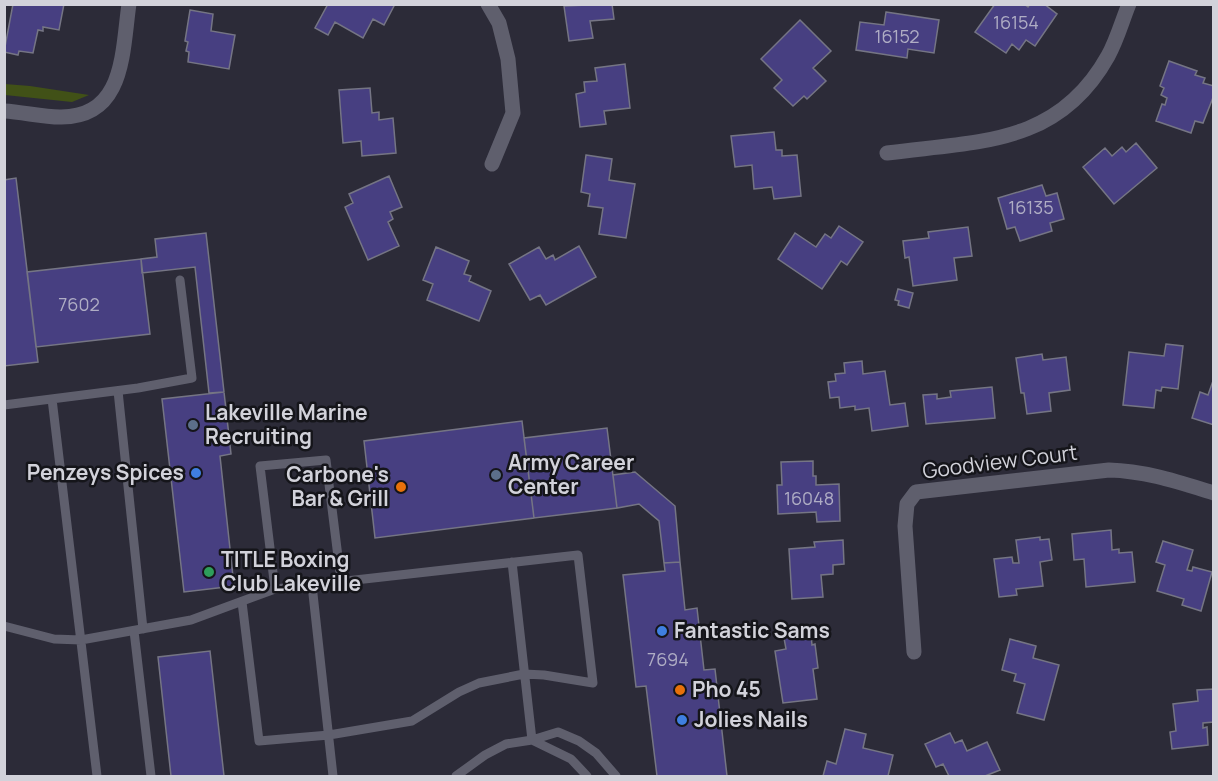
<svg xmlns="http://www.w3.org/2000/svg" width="1218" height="781" font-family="Manrope,sans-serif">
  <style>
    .green { fill: #415117 }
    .building { fill: #473f81; stroke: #757584; stroke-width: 1.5 }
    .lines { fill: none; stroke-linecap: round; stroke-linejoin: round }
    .service { stroke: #5f5f6d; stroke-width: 9 }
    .minor { stroke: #5f5f6d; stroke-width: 15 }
    .service-dot { fill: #5c6f8a; stroke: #15151a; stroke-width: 2 }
    .shop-dot { fill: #3f7fe0; stroke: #15151a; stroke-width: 2 }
    .food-dot { fill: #e8710a; stroke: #15151a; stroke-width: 2 }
    .leisure-dot { fill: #2e9e5b; stroke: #15151a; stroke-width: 2 }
    .labels { text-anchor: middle; stroke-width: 5; stroke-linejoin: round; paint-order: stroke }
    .number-label { font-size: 18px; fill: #afadc4 }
    .poi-label { font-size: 21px; font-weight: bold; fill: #d2d2da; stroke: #15151a; text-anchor: start }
    .street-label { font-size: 21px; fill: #d2d2da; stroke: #15151a }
  </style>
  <rect width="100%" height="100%" fill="#2c2b38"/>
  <!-- green -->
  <path class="green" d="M5 84 30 86 89 95 72 102 5 95Z"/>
  <!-- building -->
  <path class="building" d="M13 4H64L59 30 43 27V31L38 30 33 53 19 51 18 55 4 52Z
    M328 4H395L384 25 373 19 363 38 335 22 328 35 315 28Z
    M612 4 614 19 590 21 593 38 569 41 564 6Z
    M995 4H1024L1028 7 1030 4H1044L1057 14 1035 46 1026 40 1019 50 1012 44 1006 53 975 32Z
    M190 10 213 14 211 31 235 35 229 69 188 62 189 52 186 51 188 42 185 41Z
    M886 12 939 20 934 53 908 49 907 58 856 50 860 22 884 25Z
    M800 20 831 51 813 68 826 81 807 99 804 96 793 106 774 88 782 80 761 59Z
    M1169 61 1197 71 1195 75 1205 78 1203 83 1214 86V95L1203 123 1195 121 1191 133 1156 121 1162 104 1165 105 1167 98 1161 95 1164 88 1160 86Z
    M625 64 630 108 604 111 606 124 580 127 576 94 585 92 584 82 597 81 595 68Z
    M370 88 372 113 379 112V120L393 118 396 153 362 156 361 141 343 143 339 90Z
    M774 132 776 150H782V156L797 155 801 196 774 199 772 187 754 189 752 165 735 167 731 136Z
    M1136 143 1157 168 1114 204 1083 167 1105 148 1112 156 1122 147 1126 152Z
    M586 155 612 159 609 180 635 184 626 238 599 234 603 208 588 206 590 194 581 192Z
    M389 176 402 207 390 212 393 219 388 222 399 246 368 260 345 207 353 203 349 194Z
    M16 178 38 362 4 366V180Z
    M1042 185 1046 196 1057 193 1064 219 1050 223 1052 231 1020 241 1015 227 1007 229 998 198Z
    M839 226 863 242 847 265 841 261 822 289 778 259 795 233 816 247 825 234 831 238Z
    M968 227 972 256 954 258 957 280 913 286 909 257 905 258 903 241 929 238 928 232Z
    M206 233 224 392 209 393 195 267 142 273 141 259 157 257 155 239Z
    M579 246 596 277 546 305 540 295 530 300 509 264 539 247 546 259 553 255 555 260Z
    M436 247 469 261 464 274 471 276 469 281 491 291 479 321 427 300 433 284 423 280Z
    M141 259 150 334 36 347 27 272Z
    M898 289 913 293 909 308 898 305 899 301 895 300Z
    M1166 344 1183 346 1178 389 1162 387 1161 391 1156 390 1154 408 1123 405 1129 352 1164 356Z
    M1042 354 1043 360 1066 357 1070 390 1049 393 1051 411 1027 414 1024 393H1021L1016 358Z
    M862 361 863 374 885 371 890 405 905 403 908 426 872 431 869 408 855 410V406L840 408 839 397 830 398 828 382 836 381 835 374 845 373 844 363Z
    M1214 378V425L1192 418 1200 392 1208 395Z
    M992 387 995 418 926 424 923 395 937 394V399L951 397 950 391Z
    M224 392 231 454 220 456 234 586 184 592 162 399Z
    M522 421 534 518 375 538 364 441Z
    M607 428 617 508 534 518 524 438Z
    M813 461V476H816V485L839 484 840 521 817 522 816 512 778 514 777 485H782L781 462Z
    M635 472 675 506 680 562 664 563 659 521 639 504 617 508 613 475Z
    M1111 530 1112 550 1119 549V553L1132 552 1135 582 1086 587 1084 559 1074 560 1072 534Z
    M1040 537V540L1049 539 1052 560 1040 562 1043 586 1016 589 1017 595 999 597 994 559 1012 557 1013 563H1019L1016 540Z
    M843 540 844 564 833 565V574L821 575 823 597 792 599 789 549 815 547 814 542Z
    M1163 541 1193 550 1187 570 1192 571 1193 567 1212 572 1201 611 1182 605 1184 599 1157 591 1165 565 1156 562Z
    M680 562 685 610 697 608 704 670 715 669 727 776H657L646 686 636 687 623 575 665 571 664 563Z
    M811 635 812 645 815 644 818 668 813 669 817 699 783 703 775 651 786 649 784 638Z
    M1010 639 1036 646 1033 658 1059 665 1044 720 1017 713 1025 684 1014 681 1016 674 1002 670Z
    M210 651 224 776H171L158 657Z
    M1214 689V722L1203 723V728L1207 727 1208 745 1172 749 1170 732 1176 731 1173 704 1198 701 1197 690Z
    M845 729 866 734 863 748 893 755 888 776H823L827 761 836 764Z
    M950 733 955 743 962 740 967 751 987 742 1000 770 985 776H949L943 764 936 767 925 744Z"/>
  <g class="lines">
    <!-- service -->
    <path class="service" d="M118 391 143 629
      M52 399 97 776
      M4 405 138 388 192 378 180 280
      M512 562 532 740
      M312 585 333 776
      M275 589 260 466 326 460 341 581
      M4 626 54 639 81 640 191 620 275 589 578 555 593 683 544 675 524 674 479 683 459 692 412 721 329 735 259 741 242 602
      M134 631 151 776
      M532 740 571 759 587 776
      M456 776 485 755 506 744 532 740 558 732 579 741 596 753 616 776"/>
    <!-- minor -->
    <path class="minor" d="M488 4 499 23 508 59 513 113 492 164
      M4 111C23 112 42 117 60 117 125 118 122 52 129 4
      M887 153C978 141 1058 146 1108 56 1117 40 1122 21 1129 4
      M914 652 905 526 907 504 916 492 1109 470C1146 471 1178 482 1214 493"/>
  </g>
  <!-- markers -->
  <g class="service-dot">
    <circle cx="193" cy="425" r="6"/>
    <circle cx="496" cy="475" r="6"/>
  </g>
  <g class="shop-dot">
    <circle cx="196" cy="473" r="6"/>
    <circle cx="662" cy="631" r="6"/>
    <circle cx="682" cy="720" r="6"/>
  </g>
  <g class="food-dot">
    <circle cx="401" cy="487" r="6"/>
    <circle cx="680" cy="690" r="6"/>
  </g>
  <circle class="leisure-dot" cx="209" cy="572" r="6"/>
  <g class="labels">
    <!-- number labels -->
    <g class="number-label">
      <text x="1016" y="29">16154</text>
      <text x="897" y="43">16152</text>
      <text x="1031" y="214">16135</text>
      <text x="79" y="311">7602</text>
      <text x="809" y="505">16048</text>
      <text x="668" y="666">7694</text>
    </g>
    <!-- poi labels -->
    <g class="poi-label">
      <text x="205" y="420">Lakeville Marine<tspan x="205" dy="24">Recruiting</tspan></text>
      <text x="508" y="470">Army Career<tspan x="508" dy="24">Center</tspan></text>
      <text x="184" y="480" text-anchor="end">Penzeys Spices</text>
      <text x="389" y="482" text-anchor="end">Carbone's<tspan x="389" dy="24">Bar &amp; Grill</tspan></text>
      <text x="221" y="567">TITLE Boxing<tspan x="221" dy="24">Club Lakeville</tspan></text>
      <text x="674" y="638">Fantastic Sams</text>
      <text x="692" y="697">Pho 45</text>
      <text x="694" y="727">Jolies Nails</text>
    </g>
    <!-- street labels -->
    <g class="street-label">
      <text transform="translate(1000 462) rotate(-7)" y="7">Goodview Court</text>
    </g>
  </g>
  <!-- border -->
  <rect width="1218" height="781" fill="none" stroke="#d2d2da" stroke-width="12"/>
</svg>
